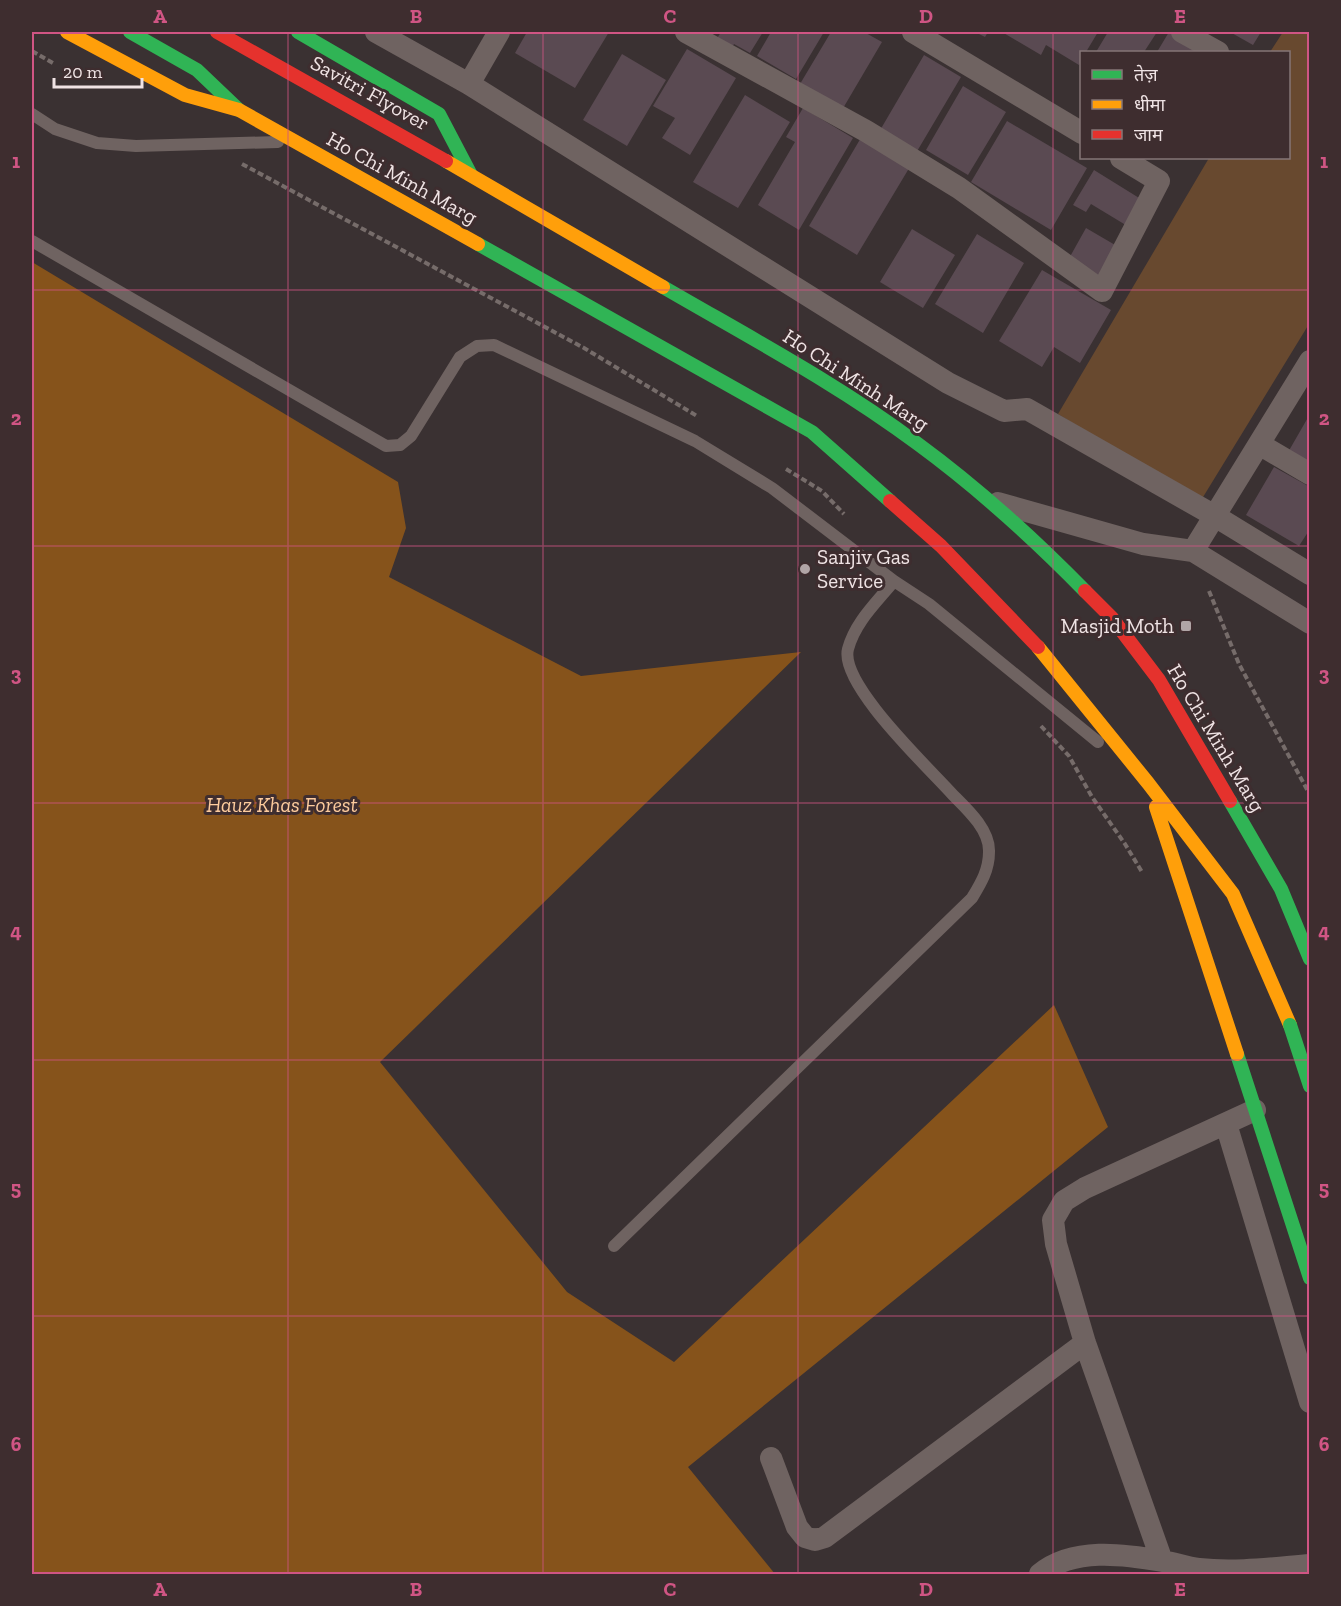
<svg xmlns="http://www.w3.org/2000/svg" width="1341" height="1606" font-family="'Zilla Slab','Noto Sans Devanagari',serif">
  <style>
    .green { fill: #68492f }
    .forest { fill: #86531b }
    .building { fill: #5a4a52 }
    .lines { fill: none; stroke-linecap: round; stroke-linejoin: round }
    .path { stroke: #766c6a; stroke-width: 4; stroke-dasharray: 6 3; stroke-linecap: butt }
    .lane { stroke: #6f6361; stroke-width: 12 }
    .street { stroke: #6f6361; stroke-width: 22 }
    .fast { stroke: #30b455; stroke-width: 14 }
    .slow { stroke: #ff9f0a; stroke-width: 14 }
    .jam { stroke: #e5322d; stroke-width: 14 }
    .fast-bridge { stroke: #30b455; stroke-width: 14 }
    .grid { fill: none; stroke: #d05584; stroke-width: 1.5; stroke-opacity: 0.55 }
    .poi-dot { fill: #b0a5a6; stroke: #3e2d2f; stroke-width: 2 }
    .labels { text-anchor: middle; stroke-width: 6; stroke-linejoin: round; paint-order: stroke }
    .street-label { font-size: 21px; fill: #efe3e4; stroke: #3e2d2f }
    .poi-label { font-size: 21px; fill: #efe3e4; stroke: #3e2d2f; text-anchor: start }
    .park-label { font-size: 21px; font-style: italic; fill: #fdcb9d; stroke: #3e2d2f }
    .neatline { fill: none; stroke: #d05584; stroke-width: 2 }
    .grid-label { font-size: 20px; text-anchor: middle; font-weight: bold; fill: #d05584 }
  </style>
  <rect width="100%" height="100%" fill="#3a3132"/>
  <!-- green -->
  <path class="green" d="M1283 32H1309V324L1200 502 1058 414 1209 158H1288V52H1270Z"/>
  <!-- forest -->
  <path class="forest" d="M32 262 398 482 406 528 389 577 581 676 801 652 380 1062 567 1292 674 1362 1054 1005 1108 1127 688 1467 775 1574H32Z"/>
  <!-- building -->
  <path class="building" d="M527 32H609L575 88 515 53Z
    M721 32H763L750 53 734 44 731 49 716 40Z
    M771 32H824L796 79 757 56Z
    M831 32H864L882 42 842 110 800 84Z
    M975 32H988L985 37Z
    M1002 32H1098L1086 52H1082V60L1079 65 1046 45 1041 55Z
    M1108 32H1157L1144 52H1096Z
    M1169 32H1171L1206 52H1157Z
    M1230 32H1261L1253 45Z
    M687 49 736 78 690 155 662 138 675 118 653 106Z
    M622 54 666 80 627 146 583 120Z
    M924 55 961 77 916 153 879 132Z
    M963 86 1006 112 968 175 926 150Z
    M745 95 790 122 738 208 693 182Z
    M803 108 853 138 799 230 758 205 795 142 786 137Z
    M1007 121 1087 168 1051 230 971 182Z
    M862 136 911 165 857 255 809 226Z
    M1094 170 1144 201 1129 227 1091 204 1086 212 1073 205Z
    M1086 228 1122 249 1102 283 1067 262Z
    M912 229 955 255 923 308 880 282Z
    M977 234 1024 263 983 333 935 304Z
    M1042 270 1111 310 1080 363 1054 347 1042 367 999 341Z
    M1310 414V467L1287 454Z
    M1274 467 1310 487V529L1299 546 1246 515Z"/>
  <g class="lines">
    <!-- path -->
    <path class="path" d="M32 51 53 63
      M242 164 584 348 697 416
      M786 469 822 491 844 514
      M1209 591 1239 664 1310 795
      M1041 726 1069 756 1092 797 1125 844 1142 872"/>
    <!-- lane -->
    <path class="lane" d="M32 114 55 129 97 143 136 146 278 142
      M32 241 386 446 400 445 411 436 460 357 477 346 494 345 695 441 772 488 894 581 929 604 1098 742
      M614 1246 972 898C981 883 989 870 989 852 990 830 967 809 953 795 929 768 839 684 848 649 855 622 877 602 894 581"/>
    <!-- street -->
    <path class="street" d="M376 32 469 84 948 383 1004 411 1027 409 1215 516 1310 574
      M686 32 866 131 959 188 1102 291 1159 181 1121 158
      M913 32 1082 133
      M1182 32 1218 52
      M469 84 499 32
      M1259 444 1310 474
      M998 503 1143 544 1193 551 1310 623
      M1193 551 1310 361
      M1226 1124 1310 1402
      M771 1458 797 1527 805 1537 815 1540 825 1537 1085 1343
      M1162 1561 1085 1343 1056 1244 1053 1220 1064 1201 1085 1188 1255 1110
      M1040 1574C1073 1547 1123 1554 1163 1561 1175 1563 1187 1568 1199 1569 1235 1573 1273 1568 1310 1565"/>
    <!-- fast -->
    <path class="fast" d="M130 32 197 70 239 110
      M298 32 439 114 471 175
      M478 244 812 432 890 501
      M663 287C749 337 838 384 918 444 978 488 1033 538 1085 591
      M1230 801 1281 889 1310 959
      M1237 1054 1310 1278"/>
    <!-- slow -->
    <path class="slow" d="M67 32 185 95 239 110 478 244
      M446 161 663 287
      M1038 647 1148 783 1233 894 1290 1025
      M1156 807 1237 1054"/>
    <!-- jam -->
    <path class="jam" d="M217 32 446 161
      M890 501 941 546 1038 647
      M1085 591 1112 618 1159 680 1230 801"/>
    <!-- fast-bridge -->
    <path class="fast-bridge" d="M1290 1025 1310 1086"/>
  </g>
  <!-- grid -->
  <path class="grid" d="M288 32V1574M543 32V1574M798 32V1574M1053 32V1574M32 290H1310M32 546H1310M32 803H1310M32 1060H1310M32 1316H1310"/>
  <!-- markers -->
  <g class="poi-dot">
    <circle cx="805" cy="569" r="6"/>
    <rect x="1180" y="620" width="12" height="12" rx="3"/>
  </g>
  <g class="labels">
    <!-- street labels -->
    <g class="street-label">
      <text transform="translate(370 93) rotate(29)" y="7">Savitri Flyover</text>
      <text transform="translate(402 178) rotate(29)" y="7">Ho Chi Minh Marg</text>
      <text transform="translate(856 380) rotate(33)" y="7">Ho Chi Minh Marg</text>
      <text transform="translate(1216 738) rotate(59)" y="7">Ho Chi Minh Marg</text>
    </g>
    <!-- poi labels -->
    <g class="poi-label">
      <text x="817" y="564">Sanjiv Gas<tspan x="817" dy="24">Service</tspan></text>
      <text x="1174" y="633" text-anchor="end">Masjid Moth</text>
    </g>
    <!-- park labels -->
    <g class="park-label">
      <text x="282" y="812">Hauz Khas Forest</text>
    </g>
  </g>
  <!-- border -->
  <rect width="1341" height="1606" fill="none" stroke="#3e2d2f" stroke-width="66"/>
  <!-- legend -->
  <rect x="1080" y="51" width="210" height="108" fill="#3e2d2f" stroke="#857677" stroke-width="1.5"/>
  <rect x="1092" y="70" width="30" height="9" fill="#30b455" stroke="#857677" stroke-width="1.5"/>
  <text x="1134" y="81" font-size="18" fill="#efe3e4">तेज़</text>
  <rect x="1092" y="100" width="30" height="9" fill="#ff9f0a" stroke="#857677" stroke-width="1.5"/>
  <text x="1134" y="111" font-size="18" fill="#efe3e4">धीमा</text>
  <rect x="1092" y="130" width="30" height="9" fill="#e5322d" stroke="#857677" stroke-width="1.5"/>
  <text x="1134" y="141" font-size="18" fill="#efe3e4">जाम</text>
  <!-- scale -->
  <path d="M54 78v9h88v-9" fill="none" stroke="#efe3e4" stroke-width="3"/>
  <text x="63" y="78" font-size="18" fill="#efe3e4" stroke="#3e2d2f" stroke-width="4.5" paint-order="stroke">20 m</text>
  <rect x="33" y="33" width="1275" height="1540" class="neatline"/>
  <g class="grid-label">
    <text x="160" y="23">A</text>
    <text x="416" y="23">B</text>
    <text x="670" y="23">C</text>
    <text x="926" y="23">D</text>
    <text x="1180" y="23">E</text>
    <text x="16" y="168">1</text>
    <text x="1324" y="168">1</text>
    <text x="16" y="425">2</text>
    <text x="1324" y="425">2</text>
    <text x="16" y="681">3</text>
    <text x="1324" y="681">3</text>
    <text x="16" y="938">4</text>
    <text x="1324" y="938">4</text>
    <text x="16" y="1195">5</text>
    <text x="1324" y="1195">5</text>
    <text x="16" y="1451">6</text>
    <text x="1324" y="1451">6</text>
    <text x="160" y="1596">A</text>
    <text x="416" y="1596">B</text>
    <text x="670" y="1596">C</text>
    <text x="926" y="1596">D</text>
    <text x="1180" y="1596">E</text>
  </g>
</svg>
